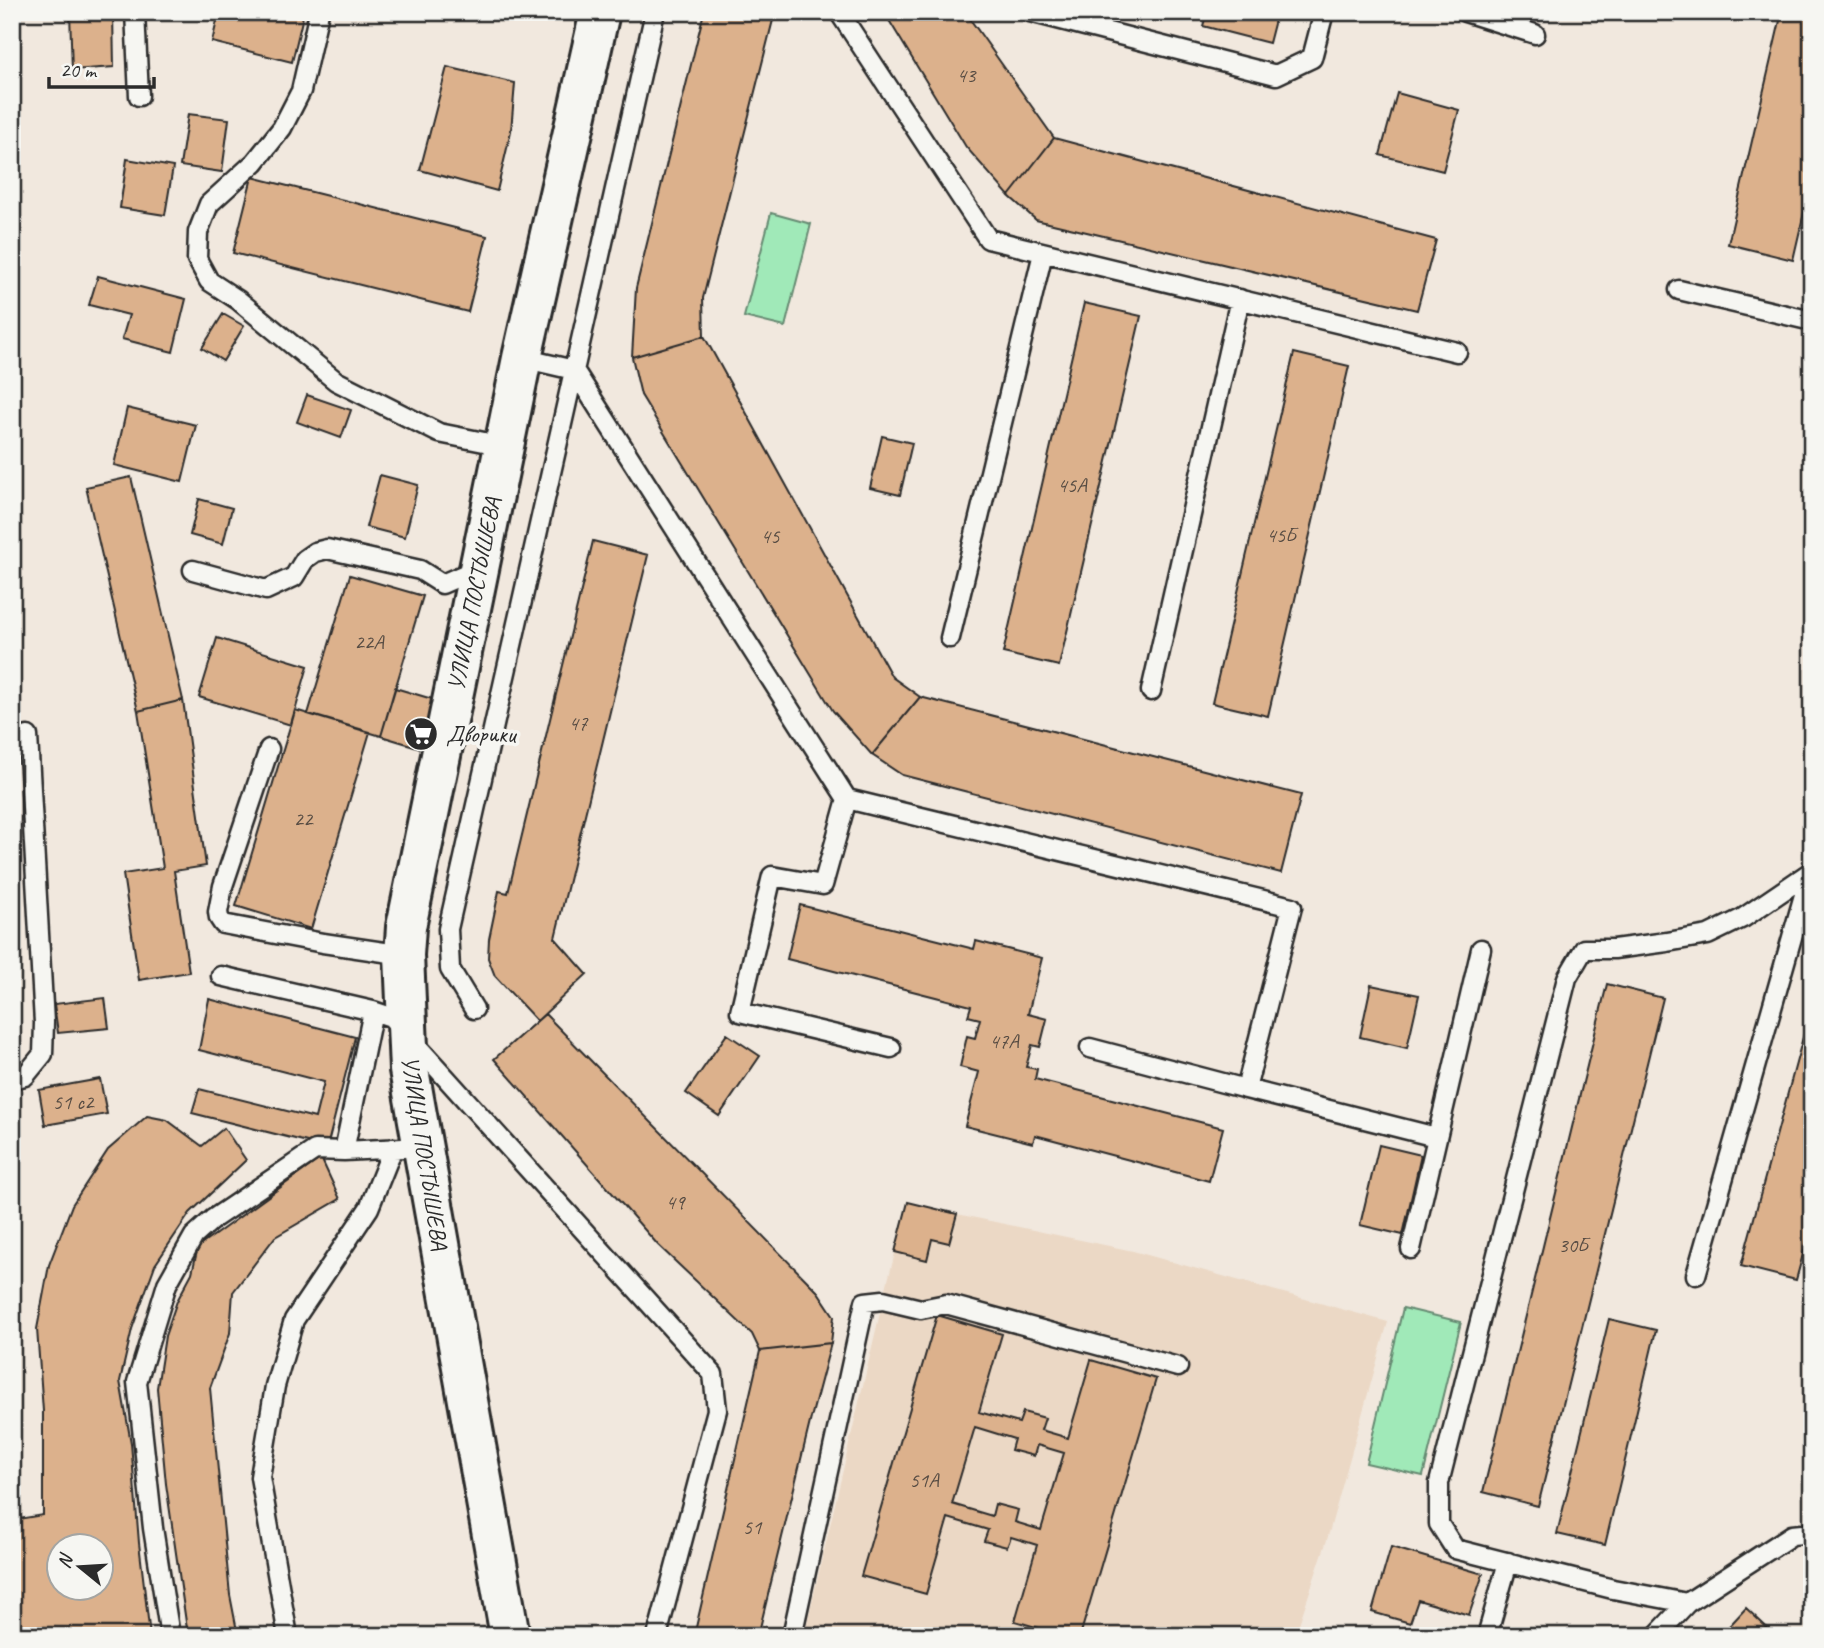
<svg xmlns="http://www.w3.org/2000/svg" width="1824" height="1648" font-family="Caveat,sans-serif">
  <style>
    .built { fill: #ebd8c5 }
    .green { fill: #a0e9b8; stroke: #668a72; stroke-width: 2 }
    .building { fill: #dcb18c; stroke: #2b2b2b; stroke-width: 2; fill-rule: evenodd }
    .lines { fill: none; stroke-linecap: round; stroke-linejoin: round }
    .lane-casing { stroke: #2b2b2b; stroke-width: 23 }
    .secondary-casing { stroke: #2b2b2b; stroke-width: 44 }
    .lane { stroke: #f6f6f2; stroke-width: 18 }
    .secondary { stroke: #f6f6f2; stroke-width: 38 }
    .labels { text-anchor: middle; stroke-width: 7; stroke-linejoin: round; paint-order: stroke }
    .number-label { font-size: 21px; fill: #574c43 }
    .street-label { font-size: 24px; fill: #2b2b2b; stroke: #f6f6f2 }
    .poi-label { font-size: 24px; fill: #2b2b2b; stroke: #f6f6f2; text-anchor: start }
  </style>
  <rect width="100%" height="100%" fill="#f1e8de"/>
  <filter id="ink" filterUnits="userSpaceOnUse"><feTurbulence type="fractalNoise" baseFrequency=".0143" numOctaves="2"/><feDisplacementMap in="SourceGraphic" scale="14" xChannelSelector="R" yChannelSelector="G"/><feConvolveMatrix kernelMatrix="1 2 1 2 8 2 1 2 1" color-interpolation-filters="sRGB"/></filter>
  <g filter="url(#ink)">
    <!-- built -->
    <path class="built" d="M908 1202 957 1214 1133 1251 1388 1322 1327 1540 1295 1636H804L883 1300Z"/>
    <!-- green -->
    <path class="green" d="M771 213 811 224 785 327 744 317Z
      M1403 1308 1461 1322 1423 1476 1366 1463Z"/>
    <!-- building -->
    <path class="building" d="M113 12 114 67 72 70 70 13Z
      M219 12H304L292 62 212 42Z
      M704 12H775L703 298 704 336 632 357 636 288Z
      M884 12H965L1054 138 1009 196 966 147Z
      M1178 12H1277L1269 43 1203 26 1205 19Z
      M1782 12H1812V178L1793 260 1728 244Z
      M447 67 515 83 511 131 497 191 420 170Z
      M1397 93 1459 110 1443 171 1380 155Z
      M188 114 229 119 222 172 180 166Z
      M1054 138 1436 240 1417 310 1036 220 1009 196Z
      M127 159 173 167 165 215 120 208Z
      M252 177 487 236 468 312 233 253Z
      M98 276 186 299 173 352 122 339 129 315 89 305Z
      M1084 303 1141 316 1059 666 1003 653Z
      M223 314 244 326 223 361 202 348Z
      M704 336 892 677 920 697 872 755 833 711 641 395 632 357Z
      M1294 353 1349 366 1268 716 1212 703Z
      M307 395 351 410 341 438 297 422Z
      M127 408 196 425 182 482 114 465Z
      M882 436 912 443 900 495 870 488Z
      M380 475 418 485 405 537 366 527Z
      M131 477 183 700 138 711 86 487Z
      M199 499 232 508 223 544 190 535Z
      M593 541 648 555 555 938 587 974 537 1021 495 976 488 958 489 939 499 891 508 893Z
      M350 575 423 596 381 736 308 714Z
      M217 638 308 666 291 725 199 697Z
      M395 688 439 701 424 749 381 736Z
      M920 697 1301 795 1281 873 902 775 872 755Z
      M183 700 206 866 174 871 189 972 139 980 123 874 163 868 138 711Z
      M295 710 370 732 311 929 236 906Z
      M800 905 974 949 976 941 1042 958 1028 1014 1047 1019 1040 1047 1032 1045 1026 1067 1037 1069 1035 1079 1223 1128 1209 1181 1035 1135 1033 1143 965 1126 979 1072 960 1067 967 1036 975 1038 980 1019 968 1016 971 1006 787 959Z
      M1607 984 1663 998 1538 1506 1483 1492Z
      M1371 985 1419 995 1407 1048 1360 1037Z
      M105 998 109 1028 58 1033 54 1004Z
      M209 999 355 1037 327 1147 192 1113 199 1089 315 1118 324 1082 199 1050Z
      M1812 1004V1221L1796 1280 1741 1266Z
      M545 1014 818 1292 834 1316 831 1343 760 1351 752 1334 658 1245 494 1059Z
      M727 1034 760 1056 719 1116 686 1093Z
      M100 1079 107 1114 45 1125 39 1090Z
      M147 1116 167 1120 202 1146 224 1128 246 1160 190 1213 155 1265 132 1329 120 1381 131 1443 139 1543 150 1636H12V1520L43 1515V1411L37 1329 49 1265 72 1205 108 1150ZM60 1546H102V1588H60Z
      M1379 1145 1421 1155 1403 1235 1360 1225Z
      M321 1158 340 1199 275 1237 233 1292 230 1333 210 1388 230 1595 238 1636H188L166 1484 157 1388 165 1336 177 1301 192 1273 198 1247Z
      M908 1202 957 1214 949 1243 932 1239 927 1260 895 1252Z
      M937 1315 1002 1334 979 1412 1019 1423 1023 1412 1045 1418 1041 1430 1068 1438 1091 1360 1156 1379 1080 1636H1067L1015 1621 1037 1545 1011 1537 1007 1547 984 1541 988 1530 948 1518 926 1594 861 1576ZM975 1427 1014 1439 1011 1450 1034 1456 1037 1445 1064 1453 1041 1530 1015 1522 1018 1510 995 1504 992 1516 952 1504Z
      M1609 1319 1656 1330 1605 1545 1557 1534Z
      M831 1343 811 1418 758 1636H694L760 1351Z
      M1391 1547 1483 1574 1469 1615 1418 1600 1410 1623 1372 1612Z
      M1746 1608 1776 1636H1720Z"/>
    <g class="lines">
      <!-- lane casing -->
      <g class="lane-casing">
        <path id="lane" d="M135 12 139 96
          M319 12 301 91 282 128 255 162 209 204 198 232 197 259 209 281 238 300 336 381 439 433 504 446
          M839 12 988 239 1457 352
          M1030 12 1276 75 1312 58 1324 12
          M1465 12 1535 34
          M1679 290 1812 321
          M522 358 574 370 847 799 1292 907 1246 1089 1090 1048
          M193 570 266 590 294 577 305 559 315 552 327 549 420 570 442 584 479 568
          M950 638 1043 253
          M1151 691 1240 299
          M269 749 223 886 218 912 219 918 223 924 323 943 404 955
          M847 799 823 885 772 876 740 1012 891 1048
          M221 976 373 1011 391 1017 713 1374 717 1410 657 1636
          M474 1009 450 969 448 929 655 12
          M12 1079 25 1076 43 1054 44 1023 28 736
          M1246 1089 1436 1137
          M344 1151 373 1011
          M1411 1249 1481 949
          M1696 1275 1810 874H1812
          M1687 1603 1613 1589 1455 1549 1439 1524V1483L1567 978 1584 949H1614L1667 942 1708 935 1743 918 1812 871
          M170 1636 153 1528 137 1382 167 1284 194 1236 213 1219 315 1150 344 1151 422 1147
          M288 1636 260 1477 275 1386 294 1320 369 1208 393 1148
          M792 1636 865 1302 883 1300 921 1309 946 1304 1178 1367
          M1487 1636 1508 1562
          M1656 1636 1687 1603 1792 1535 1812 1533"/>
      </g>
      <!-- secondary casing -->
      <g class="secondary-casing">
        <path id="secondary" d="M510 1636 409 1070 404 955 406 927 522 358 600 12"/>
      </g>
      <!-- lane -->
      <use href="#lane" class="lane"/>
      <!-- secondary -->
      <use href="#secondary" class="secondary"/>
    </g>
  </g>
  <!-- icons -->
  <defs>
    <g id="supermarket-disc" transform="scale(1.75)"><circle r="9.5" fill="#2b2b2b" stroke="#f6f6f2"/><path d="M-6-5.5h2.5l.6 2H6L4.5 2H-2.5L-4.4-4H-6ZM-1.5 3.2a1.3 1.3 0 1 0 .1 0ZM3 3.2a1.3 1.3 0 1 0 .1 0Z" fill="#fff"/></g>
  </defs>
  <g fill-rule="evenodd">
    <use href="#supermarket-disc" x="421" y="734"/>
  </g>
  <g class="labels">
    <!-- number labels -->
    <g class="number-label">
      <text x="966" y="82">43</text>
      <text x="1072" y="492">45А</text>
      <text x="1281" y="542">45Б</text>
      <text x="770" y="543">45</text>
      <text x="369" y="649">22А</text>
      <text x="578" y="730">47</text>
      <text x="303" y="826">22</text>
      <text x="1004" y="1048">47А</text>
      <text x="73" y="1109">51 с2</text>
      <text x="675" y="1209">49</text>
      <text x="1573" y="1252">30Б</text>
      <text x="924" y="1487">51А</text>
      <text x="752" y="1534">51</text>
    </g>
    <!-- street labels -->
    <g class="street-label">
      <text transform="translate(474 594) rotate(-79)" y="8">УЛИЦА ПОСТЫШЕВА</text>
      <text transform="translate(425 1153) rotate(81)" y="8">УЛИЦА ПОСТЫШЕВА</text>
    </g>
    <!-- poi labels -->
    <g class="poi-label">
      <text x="446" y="742">Дворики</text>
    </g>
  </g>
  <!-- margin -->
  <rect width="1824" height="1648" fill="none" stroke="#f6f6f2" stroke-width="42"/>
  <rect x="21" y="21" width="1782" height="1606" fill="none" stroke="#2b2b2b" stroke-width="2.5" filter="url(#ink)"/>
  <!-- north arrow -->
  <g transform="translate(80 1567) rotate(288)"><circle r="33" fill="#f6f6f2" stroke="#a5a5a2" stroke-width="2"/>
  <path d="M0-5L12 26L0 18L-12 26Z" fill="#2b2b2b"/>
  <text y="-10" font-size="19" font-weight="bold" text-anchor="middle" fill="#2b2b2b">N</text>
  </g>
  <!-- scale -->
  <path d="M49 77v10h105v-10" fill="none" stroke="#2b2b2b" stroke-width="3.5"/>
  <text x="60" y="77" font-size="21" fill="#2b2b2b" stroke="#f6f6f2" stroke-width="5" paint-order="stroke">20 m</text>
</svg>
